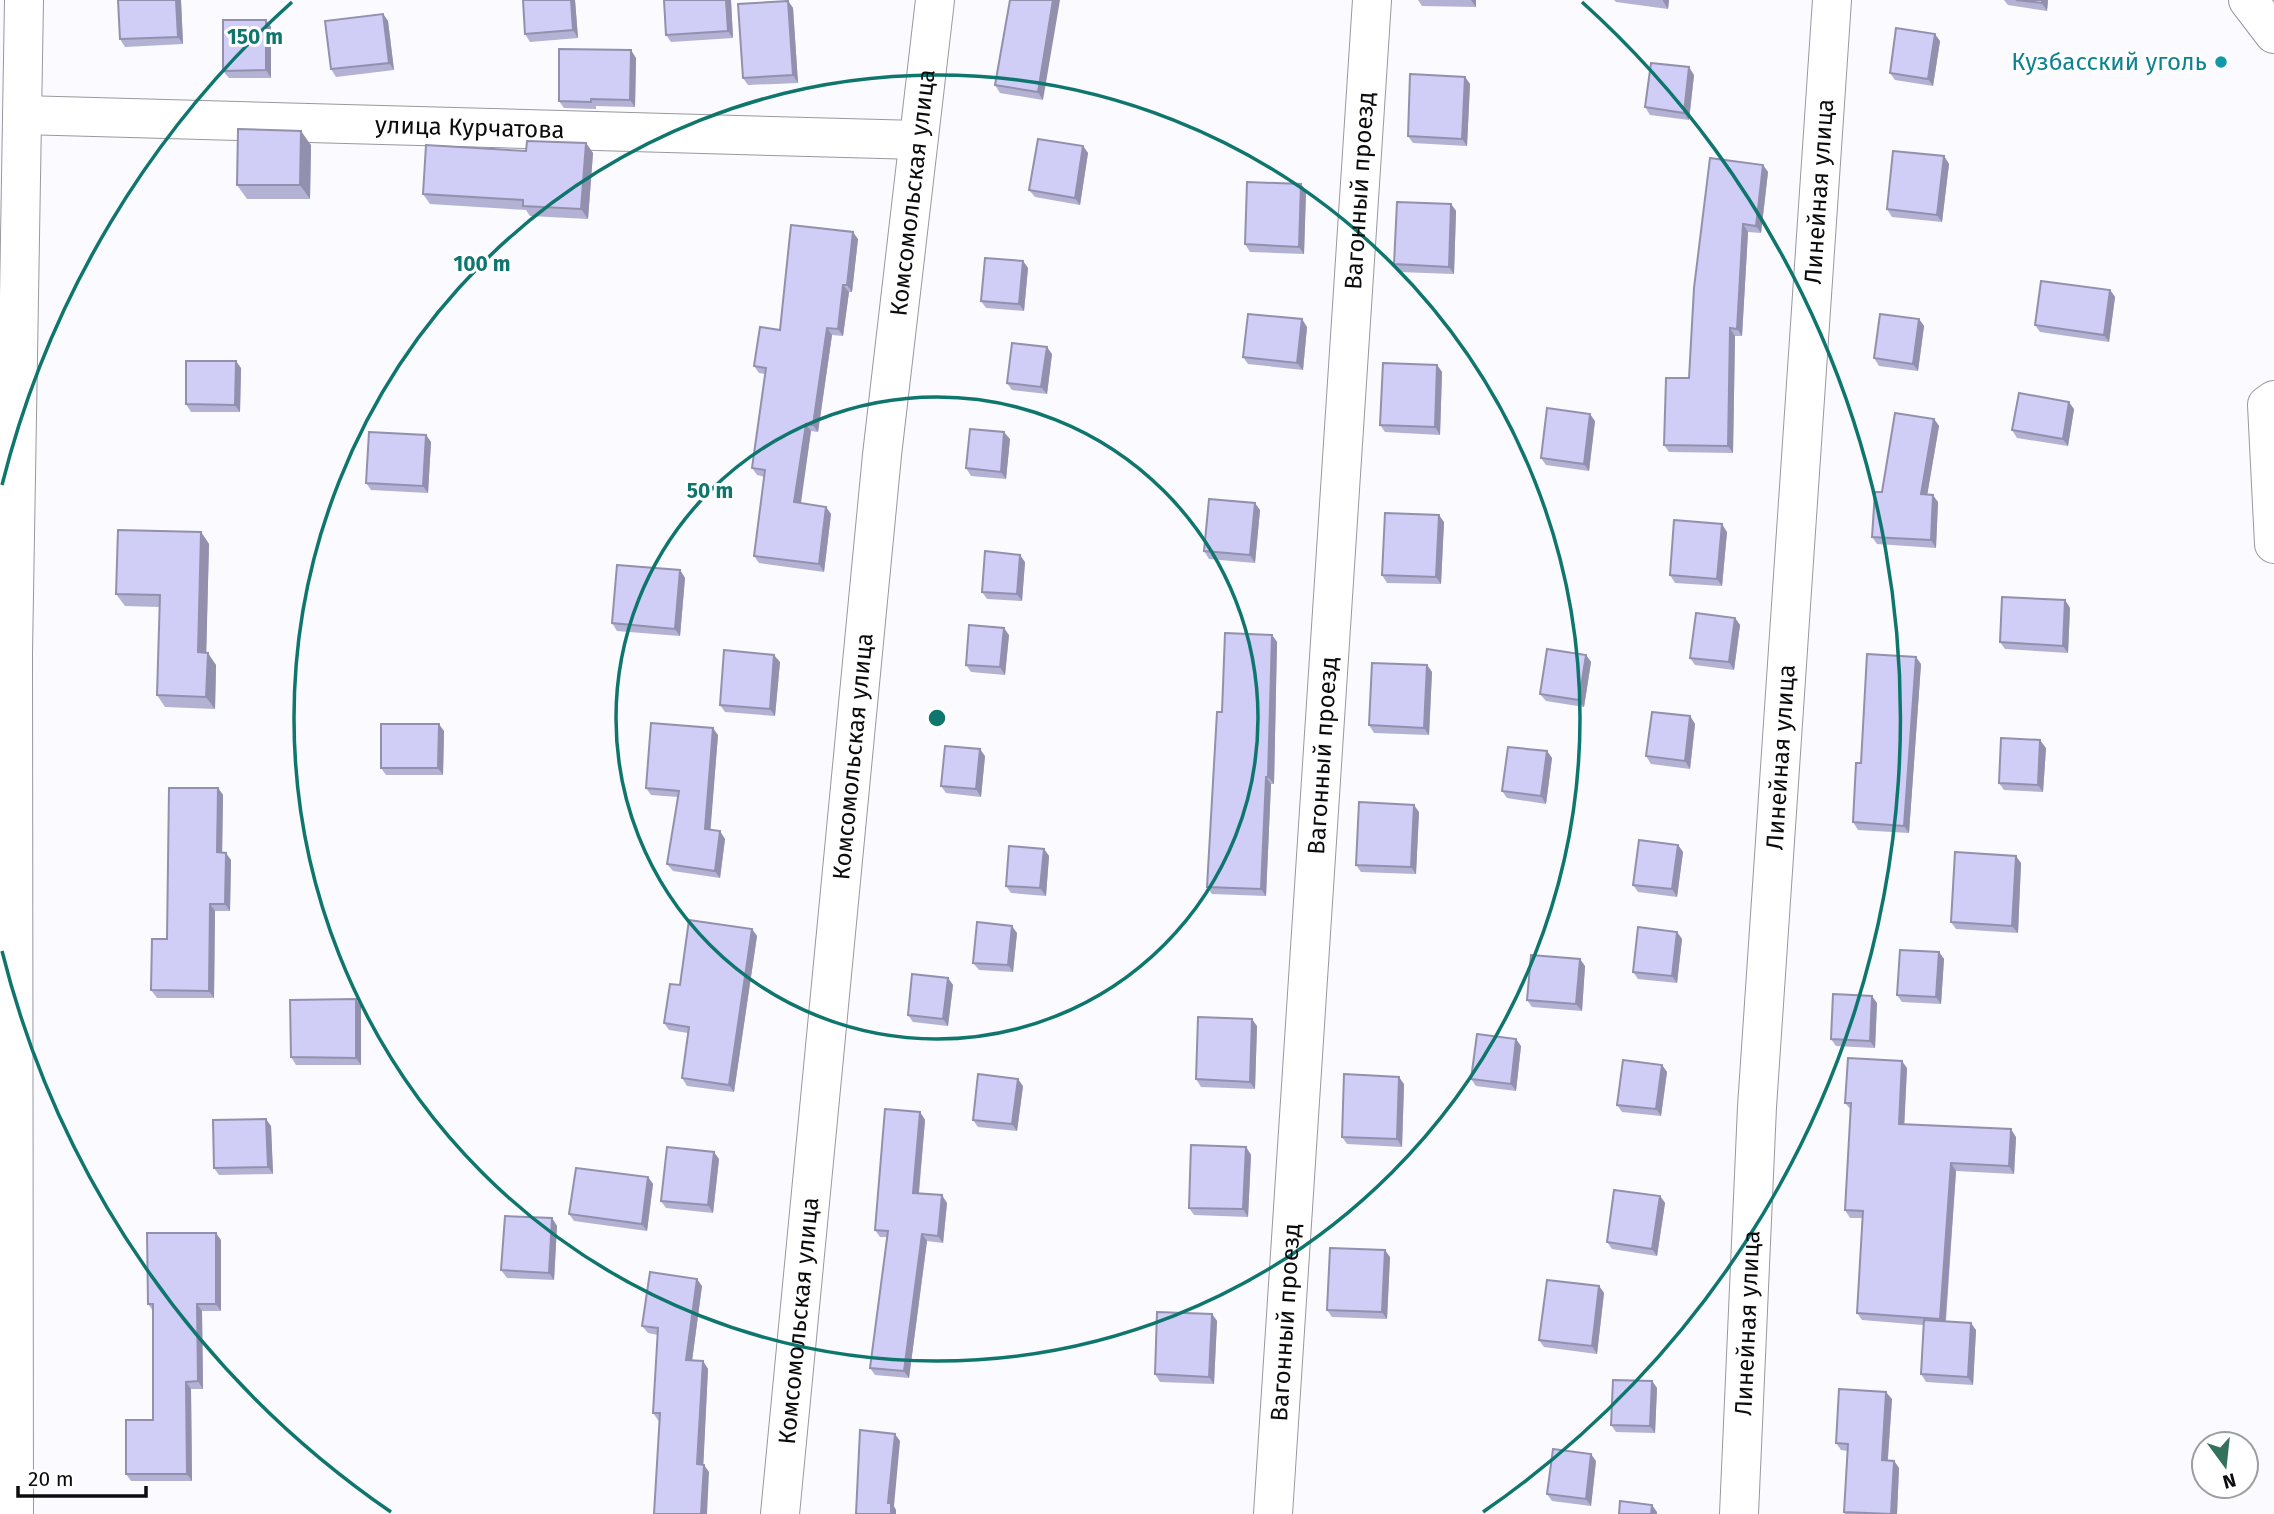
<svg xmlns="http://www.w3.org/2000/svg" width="2274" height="1514" font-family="'Fira Sans',sans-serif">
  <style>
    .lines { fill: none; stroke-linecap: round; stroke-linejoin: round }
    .minor-casing { stroke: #98989e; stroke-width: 40 }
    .major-casing { stroke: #98989e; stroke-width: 40 }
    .minor { stroke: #fff; stroke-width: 38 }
    .major { stroke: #fff; stroke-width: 38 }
    .wall { fill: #b3b1d4 }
    .shaded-wall { fill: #9290ad }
    .building { fill: #d0cef7; stroke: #9290ad; stroke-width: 2 }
    .ring { fill: none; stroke: #0f766e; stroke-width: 3.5 }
    .culture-dot { fill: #0f9aa8; stroke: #fff; stroke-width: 2.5 }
    .labels { text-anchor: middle; stroke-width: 6; stroke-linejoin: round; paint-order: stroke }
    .culture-label { font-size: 24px; fill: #0d838f; stroke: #fff; text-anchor: end }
    .street-label { font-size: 24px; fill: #0c0c0e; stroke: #fff }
    .centre { fill: #0f766e; stroke: #fff; stroke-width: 3.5 }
    .ring-label { font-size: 21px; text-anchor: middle; font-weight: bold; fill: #0f766e; stroke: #fff; stroke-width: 6; stroke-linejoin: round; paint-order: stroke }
  </style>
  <rect width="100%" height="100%" fill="#fafaff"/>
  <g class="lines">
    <!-- minor casing -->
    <g class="minor-casing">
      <g id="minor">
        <path d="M2248 0 2274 34"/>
        <path id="s1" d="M22 115 918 140"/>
        <path d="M2274 400 2267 405 2274 544"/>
        <path d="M14 1514 13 654 24 0"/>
        <path id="s2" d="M1273 1514 1372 0"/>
        <path id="s3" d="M1739 1514 1757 1107 1832 0"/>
      </g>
    </g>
    <!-- major casing -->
    <g class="major-casing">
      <g id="major">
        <path id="s4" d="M780 1514 882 455 935 0"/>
      </g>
    </g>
    <!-- minor -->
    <use href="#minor" class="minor"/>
    <!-- major -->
    <use href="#major" class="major"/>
  </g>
  <!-- wall -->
  <path class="wall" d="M118 0H181L183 44 125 47 120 39Z
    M575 0 578 38 530 42 525 34Z
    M731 0 733 38 671 42 666 35Z
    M1010 0 1043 100 1000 93 995 85Z
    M1418 0H1476V7L1422 6Z
    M1614 0H1669L1668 9 1616 2Z
    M2004 0H2048L2047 11 2008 5Z
    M788 1 793 8 798 83 748 85 743 78Z
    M383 14 388 21 394 70 336 77 331 69Z
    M266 20 271 27V78H229L223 71Z
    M1940 41 1933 86 1895 80 1890 73Z
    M636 58 635 107 596 106V109L564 108 559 101Z
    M1694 75 1689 120 1650 115 1645 107Z
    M1465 77 1470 84 1467 146 1413 143 1408 136Z
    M586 143 593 153 588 219 530 216 526 210 430 204 423 194 526 151Z
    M311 145 310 199H247L237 185Z
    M1083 146 1088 153 1080 205 1035 197 1029 190Z
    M1944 156 1949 164 1942 222 1892 217 1887 209Z
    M1763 165 1768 172 1761 233 1748 232 1742 336H1735L1733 453 1669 452 1664 445 1689 378Z
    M1306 191 1304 254 1250 252 1245 244Z
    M1451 204 1456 211 1454 274 1399 272 1394 264Z
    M858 239 852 292H849L843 336 832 335 818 432 811 431 800 503 826 507 831 514 824 572 759 563 754 556 765 477 757 475 752 468 765 374 759 373 754 366Z
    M1023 261 1028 268 1024 311 986 308 981 301Z
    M2110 290 2115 297 2109 342 2040 332 2035 325Z
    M1919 319 1924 326 1918 371 1879 366 1874 358Z
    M1307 327 1303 370 1248 364 1243 357Z
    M1052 354 1047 394 1012 390 1007 383Z
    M1437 365 1442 372 1440 435 1385 432 1380 425Z
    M241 368 240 412H191L186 404Z
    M2074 409 2068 446 2017 438 2012 430Z
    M1934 419 1939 426 1927 495 1938 502 1936 548 1877 544 1872 537 1882 492Z
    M1595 421 1589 471 1546 465 1541 458Z
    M426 435 431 442 428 493 371 490 366 483Z
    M1010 439 1006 479 971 476 966 468Z
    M1260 510 1255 563 1209 559 1204 551Z
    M1444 522 1441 584 1387 583 1382 575Z
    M201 532 209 544 206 653 216 665 215 709 165 707 157 695 160 607 125 606 116 594Z
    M1727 532 1722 586 1675 583 1670 575Z
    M1025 562 1022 601 987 599 982 592Z
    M680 570 685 578 680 636 617 631 612 623Z
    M2065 600 2070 608 2068 653 2005 649 2000 642Z
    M1735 618 1740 625 1734 670 1695 665 1690 658Z
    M1009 635 1005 675 971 672 966 665Z
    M1272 635 1277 642 1274 784H1271L1266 896 1212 894 1207 887Z
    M1586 655 1591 662 1584 707 1546 701 1540 694Z
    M780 662 775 716 725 712 720 705Z
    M1921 664 1909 833 1858 830 1853 822 1861 763Z
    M1427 665 1432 672 1429 735 1374 733 1369 725Z
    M1690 716 1695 724 1690 769 1651 764 1646 756Z
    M444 731 443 775H386L381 768Z
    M718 735 710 830 725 839 720 878 673 871 667 864 678 797 651 795 646 788Z
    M2046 748 2043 792 2004 790 1999 783Z
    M1547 751 1552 758 1546 804 1507 798 1502 791Z
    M985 756 981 797 946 793 941 786Z
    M218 788 223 795 222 853 231 860 230 911H215L214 998H157L151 990Z
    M1419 812 1416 874 1361 872 1356 865Z
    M1678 845 1683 852 1677 897 1638 892 1633 885Z
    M1044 849 1049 856 1046 896 1011 893 1006 886Z
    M2021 863 2018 933 1956 929 1951 922Z
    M752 929 757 936 734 1092 687 1086 682 1078 688 1033 669 1030 664 1023 680 985Z
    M1677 932 1682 939 1677 983 1638 979 1633 972Z
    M1017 933 1013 972 979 970 973 963Z
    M1939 952 1944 959 1941 1004 1902 1002 1897 995Z
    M1585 966 1582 1011 1532 1007 1527 1000Z
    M948 978 953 985 948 1026 913 1022 908 1015Z
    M356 999 361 1007V1065H296L291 1057Z
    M1877 1003 1875 1048 1836 1046 1831 1039Z
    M1257 1026 1255 1089 1201 1087 1196 1079Z
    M1521 1046 1516 1091 1476 1086 1471 1079Z
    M1662 1065 1667 1072 1661 1116 1622 1112 1617 1105Z
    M1907 1068 1904 1124 2016 1137 2014 1174 1956 1171 1946 1322 1976 1330 1973 1385 1926 1382 1921 1374 1923 1325 1862 1320 1857 1313 1862 1218H1850L1845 1210 1851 1110 1845 1103Z
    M1404 1084 1402 1147 1347 1144 1342 1137Z
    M1023 1086 1017 1131 978 1127 973 1120Z
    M920 1112 925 1120 919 1194 947 1203 943 1243 927 1241 909 1378 875 1375 870 1368 887 1237H880L875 1230Z
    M271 1126 273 1174 219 1175 214 1168Z
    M1246 1147 1251 1155 1248 1217 1194 1215 1189 1208Z
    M719 1159 713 1213 666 1208 661 1201Z
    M648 1177 653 1184 647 1231 574 1221 569 1214Z
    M1660 1196 1665 1203 1657 1256 1612 1249 1607 1242Z
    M552 1218 557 1226 554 1280 507 1278 501 1270Z
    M221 1240V1311H202L203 1389H191L192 1481H131L126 1474 153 1420V1311L148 1304Z
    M1390 1257 1387 1319 1332 1317 1327 1310Z
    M702 1286 692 1361H703L708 1369 703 1465 709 1472 658 1420 653 1413 658 1335 648 1333 642 1326Z
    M1599 1286 1604 1293 1597 1354 1544 1347 1539 1340Z
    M1212 1314 1217 1321 1214 1384 1160 1382 1155 1374Z
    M1652 1381 1657 1388 1655 1433 1616 1432 1611 1425Z
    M1892 1399 1888 1460 1894 1461 1899 1468 1897 1514H1845L1844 1512 1848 1451 1841 1450 1836 1443Z
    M1596 1461 1591 1506 1552 1501 1547 1494Z"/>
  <!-- shaded-wall -->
  <path class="shaded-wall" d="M176 0H181L183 44 178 37Z
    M571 0H575L578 38 573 30Z
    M726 0H731L733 38 728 31Z
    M1053 0H1060L1043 100 1038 92Z
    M1471 0H1476V7Z
    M1663 0H1669L1668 9 1663 1Z
    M2042 0H2048L2047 11 2042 3Z
    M788 1 793 8 798 83 793 75Z
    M383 14 388 21 394 70 389 63Z
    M266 20 271 27V78L266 70Z
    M1935 34 1940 41 1933 86 1928 79Z
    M631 50 636 58 635 107 630 100Z
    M1689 67 1694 75 1689 120 1684 113Z
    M1465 77 1470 84 1467 146 1462 139Z
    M301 131 311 145 310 199 300 185Z
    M586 143 593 153 588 219 581 209Z
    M1083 146 1088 153 1080 205 1075 198Z
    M1944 156 1949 164 1942 222 1937 215Z
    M1763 165 1768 172 1761 233 1756 226Z
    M1301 184 1306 191 1304 254 1299 247Z
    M1451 204 1456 211 1454 274 1449 267Z
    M1743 224 1748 232 1742 336 1737 329Z
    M853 232 858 239 852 292 847 285Z
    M1023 261 1028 268 1024 311 1019 304Z
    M843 285 849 292 843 336 838 329Z
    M2110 290 2115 297 2109 342 2104 335Z
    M1302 319 1307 327 1303 370 1297 363Z
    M1919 319 1924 326 1918 371 1913 364Z
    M827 328 832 335 818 432 813 425Z
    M1730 328 1735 336 1733 453 1728 446Z
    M1047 347 1052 354 1047 394 1041 387Z
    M236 361 241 368 240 412 235 405Z
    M1437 365 1442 372 1440 435 1435 427Z
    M2069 402 2074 409 2068 446 2063 439Z
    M1590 414 1595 421 1589 471 1584 464Z
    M1934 419 1939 426 1926 502 1921 494Z
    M806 424 811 431 800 510 794 502Z
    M1004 432 1010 439 1006 479 1001 472Z
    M426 435 431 442 428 493 423 486Z
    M1933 495 1938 502 1936 548 1931 540Z
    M1255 503 1260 510 1255 563 1250 555Z
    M826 507 831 514 824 572 819 564Z
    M1439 515 1444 522 1441 584 1436 577Z
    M1722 524 1727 532 1722 586 1717 579Z
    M201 532 209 544 206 664 198 652Z
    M1020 555 1025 562 1022 601 1017 594Z
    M680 570 685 578 680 636 675 629Z
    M2065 600 2070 608 2068 653 2063 646Z
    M1735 618 1740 625 1734 670 1729 662Z
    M1004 628 1009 635 1005 675 1000 667Z
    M1272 635 1277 642 1274 784 1268 777Z
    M208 653 216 665 215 709 206 697Z
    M774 655 780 662 775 716 770 709Z
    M1586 655 1591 662 1584 707 1579 700Z
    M1916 657 1921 664 1909 833 1904 826Z
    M1427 665 1432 672 1429 735 1424 728Z
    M1690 716 1695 724 1690 769 1685 761Z
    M439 724 444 731 443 775 438 768Z
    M713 728 718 735 710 836 705 829Z
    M2040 740 2046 748 2043 792 2038 785Z
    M980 749 985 756 981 797 976 789Z
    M1547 751 1552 758 1546 804 1541 796Z
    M1266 777 1271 784 1266 896 1261 889Z
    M218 788 223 795 222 860 217 852Z
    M1414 805 1419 812 1416 874 1411 867Z
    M720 831 725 839 720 878 715 871Z
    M1678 845 1683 852 1677 897 1672 889Z
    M1044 849 1049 856 1046 896 1040 888Z
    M226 853 231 860 230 911 225 904Z
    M2016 856 2021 863 2018 933 2012 926Z
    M210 904 215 911 214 998 209 991Z
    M1012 926 1017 933 1013 972 1008 965Z
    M752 929 757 936 734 1092 729 1085Z
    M1677 932 1682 939 1677 983 1672 976Z
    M1939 952 1944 959 1941 1004 1936 997Z
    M1580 959 1585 966 1582 1011 1576 1004Z
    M948 978 953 985 948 1026 943 1019Z
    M1872 996 1877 1003 1875 1048 1870 1041Z
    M356 999 361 1007V1065L356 1058Z
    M1252 1019 1257 1026 1255 1089 1250 1082Z
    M1516 1039 1521 1046 1516 1091 1511 1084Z
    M1902 1061 1907 1068 1904 1131 1899 1124Z
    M1662 1065 1667 1072 1661 1116 1656 1109Z
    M1399 1077 1404 1084 1402 1147 1397 1139Z
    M1018 1079 1023 1086 1017 1131 1012 1124Z
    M920 1112 925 1120 918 1200 913 1193Z
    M266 1119 271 1126 273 1174 268 1167Z
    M2011 1129 2016 1137 2014 1174 2009 1166Z
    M1246 1147 1251 1155 1248 1217 1243 1209Z
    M714 1152 719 1159 713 1213 708 1205Z
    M1951 1163 1956 1171 1945 1326 1940 1319Z
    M648 1177 653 1184 647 1231 642 1224Z
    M942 1195 947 1203 943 1243 938 1236Z
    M1660 1196 1665 1203 1657 1256 1652 1249Z
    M552 1218 557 1226 554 1280 549 1273Z
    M216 1233 221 1240V1311L216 1304Z
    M922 1234 927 1241 909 1378 904 1371Z
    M1385 1250 1390 1257 1387 1319 1382 1312Z
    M697 1279 702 1286 691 1368 686 1360Z
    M1599 1286 1604 1293 1597 1354 1592 1346Z
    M197 1304 202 1311 203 1389 198 1381Z
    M1212 1314 1217 1321 1214 1384 1209 1377Z
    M1971 1323 1976 1330 1973 1385 1968 1377Z
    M703 1361 708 1369 703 1472 697 1464Z
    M1652 1381 1657 1388 1655 1433 1650 1426Z
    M186 1382 191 1389 192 1481 187 1474Z
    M1886 1392 1892 1399 1887 1467 1882 1460Z
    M895 1434 900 1441 894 1506 896 1510V1514H891L888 1503Z
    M1591 1454 1596 1461 1591 1506 1586 1499Z
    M1894 1461 1899 1468 1897 1514H1891Z
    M704 1465 709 1472 707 1514H701Z
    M1652 1505 1657 1512V1514H1651Z"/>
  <!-- building -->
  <path class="building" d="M118 0H176L178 37 120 39Z
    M523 0H571L573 30 525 34Z
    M664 0H726L728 31 666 35Z
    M1010 0H1053L1038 92 995 85Z
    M2016 0H2042V3Z
    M788 1 793 75 743 78 738 4Z
    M383 14 389 63 331 69 325 21Z
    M223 20H266V70L223 71Z
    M1896 28 1935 34 1928 79 1890 73Z
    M559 49 631 50 630 100 591 99V102L559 101Z
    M1651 63 1689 67 1684 113 1645 107Z
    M1410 74 1465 77 1462 139 1408 136Z
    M238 129 301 131 300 185H237Z
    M1038 139 1083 146 1075 198 1029 190Z
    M527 141 586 143 581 209 523 206V200L423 194 426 145 526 151Z
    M1893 151 1944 156 1937 215 1887 209Z
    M1710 158 1763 165 1756 226 1743 224 1737 329 1730 328 1728 446 1664 445 1666 378H1689L1694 288Z
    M1247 182 1301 184 1299 247 1245 244Z
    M1397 202 1451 204 1449 267 1394 264Z
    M791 225 853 232 847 285H843L838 329 827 328 813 425 806 424 794 502 826 507 819 564 754 556 765 470 752 468 766 368 754 366 760 327 780 330Z
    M985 258 1023 261 1019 304 981 301Z
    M2041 281 2110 290 2104 335 2035 325Z
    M1248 314 1302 319 1297 363 1243 357Z
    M1880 314 1919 319 1913 364 1874 358Z
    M1012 343 1047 347 1041 387 1007 383Z
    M186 361H236L235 405 186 404Z
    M1383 363 1437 365 1435 427 1380 425Z
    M2019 393 2069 402 2063 439 2012 430Z
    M1547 408 1590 414 1584 464 1541 458Z
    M1895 413 1934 419 1921 494 1933 495 1931 540 1872 537 1875 492H1882Z
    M970 429 1004 432 1001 472 966 468Z
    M369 432 426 435 423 486 366 483Z
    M1209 499 1255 503 1250 555 1204 551Z
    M1385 513 1439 515 1436 577 1382 575Z
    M1674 520 1722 524 1717 579 1670 575Z
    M118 530 201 532 198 652 208 653 206 697 157 695 160 595 116 594Z
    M985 551 1020 555 1017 594 982 592Z
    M617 565 680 570 675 629 612 623Z
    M2002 597 2065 600 2063 646 2000 642Z
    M1696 613 1735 618 1729 662 1690 658Z
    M969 625 1004 628 1000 667 966 665Z
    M1225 633 1272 635 1268 777H1266L1261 889 1207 887 1217 712H1222Z
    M1547 649 1586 655 1579 700 1540 694Z
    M724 650 774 655 770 709 720 705Z
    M1867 654 1916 657 1904 826 1853 822 1856 763H1861Z
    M1372 663 1427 665 1424 728 1369 725Z
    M1652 712 1690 716 1685 761 1646 756Z
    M651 723 713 728 705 829 720 831 715 871 667 864 679 791 646 788Z
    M381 724H439L438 768H381Z
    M2001 738 2040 740 2038 785 1999 783Z
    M945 746 980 749 976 789 941 786Z
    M1508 747 1547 751 1541 796 1502 791Z
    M169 788H218L217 852 226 853 225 904H210L209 991 151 990 152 939H167Z
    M1359 802 1414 805 1411 867 1356 865Z
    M1639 840 1678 845 1672 889 1633 885Z
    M1009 846 1044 849 1040 888 1006 886Z
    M1955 852 2016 856 2012 926 1951 922Z
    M689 920 752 929 729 1085 682 1078 689 1027 664 1023 670 984 680 985Z
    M977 922 1012 926 1008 965 973 963Z
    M1638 927 1677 932 1672 976 1633 972Z
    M1900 950 1939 952 1936 997 1897 995Z
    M1531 955 1580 959 1576 1004 1527 1000Z
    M912 974 948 978 943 1019 908 1015Z
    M1833 994 1872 996 1870 1041 1831 1039Z
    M356 999V1058L291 1057 290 1000Z
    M1198 1017 1252 1019 1250 1082 1196 1079Z
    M1477 1034 1516 1039 1511 1084 1471 1079Z
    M1848 1058 1902 1061 1899 1124 2011 1129 2009 1166 1951 1163 1940 1319 1857 1313 1863 1211 1845 1210 1851 1103H1845Z
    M1623 1060 1662 1065 1656 1109 1617 1105Z
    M978 1074 1018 1079 1012 1124 973 1120Z
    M1344 1074 1399 1077 1397 1139 1342 1137Z
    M885 1109 920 1112 913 1193 942 1195 938 1236 922 1234 904 1371 870 1368 888 1231 875 1230Z
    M266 1119 268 1167 214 1168 213 1120Z
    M1191 1145 1246 1147 1243 1209 1189 1208Z
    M667 1147 714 1152 708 1205 661 1201Z
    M576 1168 648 1177 642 1224 569 1214Z
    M1614 1190 1660 1196 1652 1249 1607 1242Z
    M505 1216 552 1218 549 1273 501 1270Z
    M147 1233H216V1304H197L198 1381 186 1382 187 1474H126V1420H153V1304H148Z
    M1330 1248 1385 1250 1382 1312 1327 1310Z
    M650 1272 697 1279 686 1360 703 1361 697 1464 704 1465 701 1514H654L660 1413H653L658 1328 642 1326Z
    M1547 1280 1599 1286 1592 1346 1539 1340Z
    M1157 1312 1212 1314 1209 1377 1155 1374Z
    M1924 1320 1971 1323 1968 1377 1921 1374Z
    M1613 1380 1652 1381 1650 1426 1611 1425Z
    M1839 1389 1886 1392 1882 1460 1894 1461 1891 1514 1844 1512 1848 1444 1836 1443Z
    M860 1430 895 1434 888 1503H891V1514H856Z
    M1553 1449 1591 1454 1586 1499 1547 1494Z
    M1620 1501 1652 1505 1651 1514H1619Z"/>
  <!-- distance rings -->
  <g class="ring">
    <circle cx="937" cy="718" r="321"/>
    <circle cx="937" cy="718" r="643"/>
    <path d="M391 1512A964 964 0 0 1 2 951M2 485A964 964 0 0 1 292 2M1582 2A964 964 0 0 1 1483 1512"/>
  </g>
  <!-- markers -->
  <circle class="culture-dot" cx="2221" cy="62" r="7"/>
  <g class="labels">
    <!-- culture labels -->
    <g class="culture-label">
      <text x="2207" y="70">Кузбасский уголь</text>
    </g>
    <!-- street labels -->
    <g class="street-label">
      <text dy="8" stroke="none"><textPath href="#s1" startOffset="448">улица Курчатова</textPath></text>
      <text dy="8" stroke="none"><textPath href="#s2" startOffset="1326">Вагонный проезд</textPath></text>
      <text dy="8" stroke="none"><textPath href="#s3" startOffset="1325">Линейная улица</textPath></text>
      <text dy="8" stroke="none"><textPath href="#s4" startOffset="1328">Комсомольская улица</textPath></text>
      <text dy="8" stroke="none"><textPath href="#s4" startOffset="761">Комсомольская улица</textPath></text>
      <text dy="8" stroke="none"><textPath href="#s2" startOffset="760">Вагонный проезд</textPath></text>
      <text dy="8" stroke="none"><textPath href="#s3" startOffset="758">Линейная улица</textPath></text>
      <text dy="8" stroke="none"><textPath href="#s4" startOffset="194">Комсомольская улица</textPath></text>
      <text dy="8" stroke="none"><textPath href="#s2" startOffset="192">Вагонный проезд</textPath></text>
      <text dy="8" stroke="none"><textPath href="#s3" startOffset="191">Линейная улица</textPath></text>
    </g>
  </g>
  <circle cx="937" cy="718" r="10" class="centre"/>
  <g class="ring-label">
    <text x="255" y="44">150 m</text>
    <text x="482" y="271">100 m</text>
    <text x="710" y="498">50 m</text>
  </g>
  <!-- north arrow -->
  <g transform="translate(2225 1465) rotate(165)"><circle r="33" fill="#ffffff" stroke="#9e9e9f" stroke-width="2"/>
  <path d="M0-5L12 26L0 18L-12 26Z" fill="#34715c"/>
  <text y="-10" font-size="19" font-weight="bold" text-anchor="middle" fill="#0c0c0e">N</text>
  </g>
  <!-- scale -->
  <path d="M18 1486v10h128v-10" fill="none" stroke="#0c0c0e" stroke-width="3.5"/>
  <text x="28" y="1486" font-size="21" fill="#0c0c0e" stroke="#ffffff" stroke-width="5" paint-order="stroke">20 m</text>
</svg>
